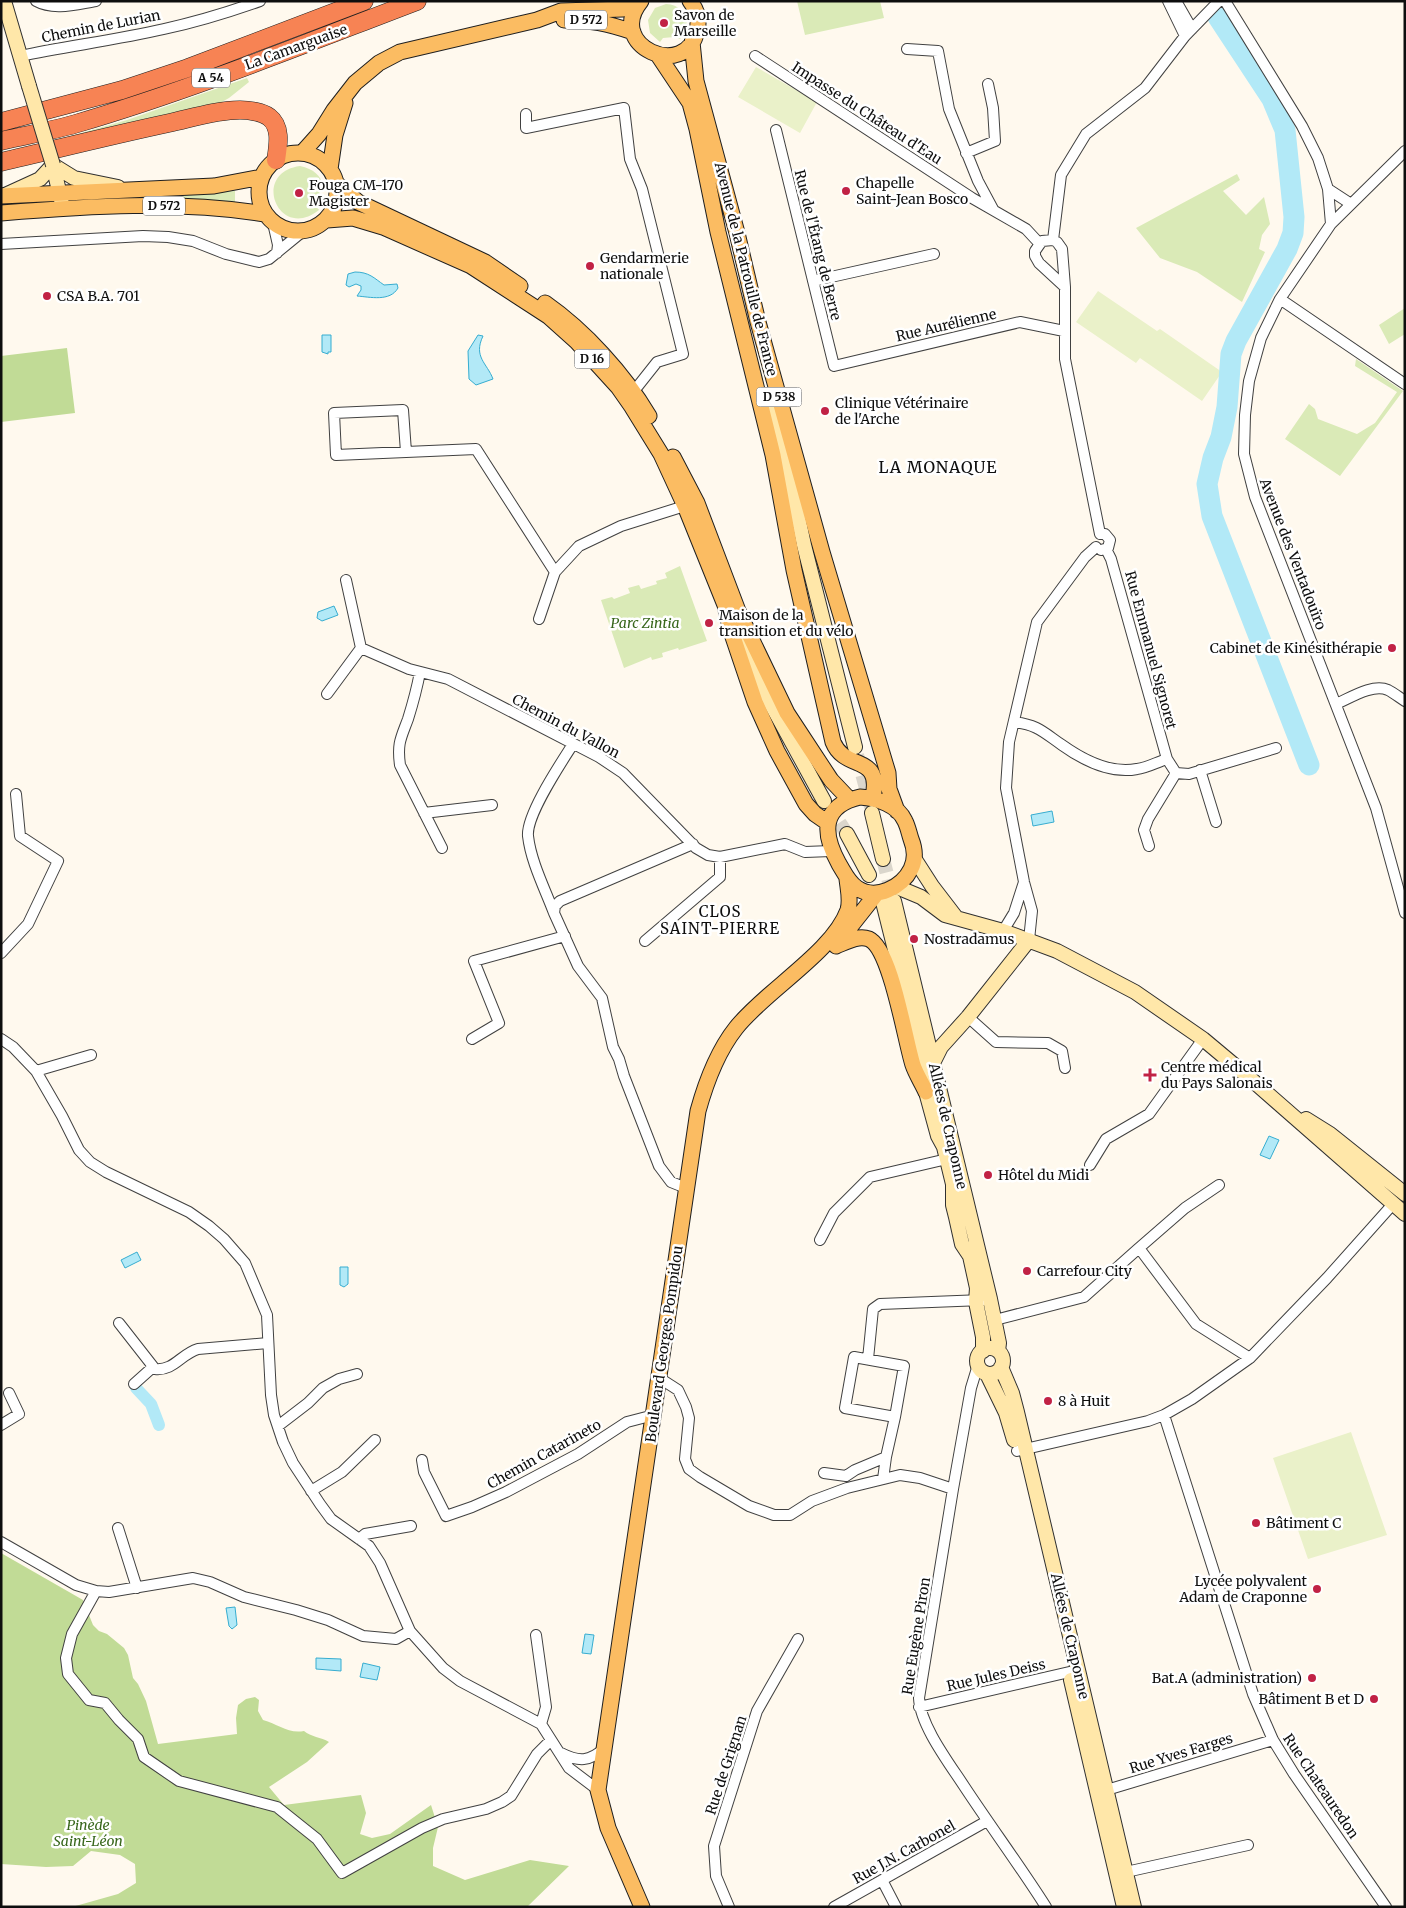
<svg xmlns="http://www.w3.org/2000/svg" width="1406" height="1908" font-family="Merriweather,serif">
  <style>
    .green { fill: #daeab7 }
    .forest { fill: #c1db96 }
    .pitch { fill: #eaf1c9 }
    .water { fill: #b2e9f7; stroke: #37add0 }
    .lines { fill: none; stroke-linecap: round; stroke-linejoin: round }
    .canal { stroke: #b2e9f7; stroke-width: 12 }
    .river { stroke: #b2e9f7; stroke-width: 21 }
    .secondary-tunnel { stroke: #dbd6cc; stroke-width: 14; stroke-dasharray: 14 7; stroke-linecap: butt }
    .street-casing { stroke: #414141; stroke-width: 12 }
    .secondary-casing { stroke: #303030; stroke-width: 16 }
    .primary-casing { stroke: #1f1f1f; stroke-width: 17 }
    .highway-casing { stroke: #1f1f1f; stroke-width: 19 }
    .street { stroke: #fff; stroke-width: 10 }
    .secondary { stroke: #ffe7a9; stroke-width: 14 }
    .primary { stroke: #fbbc62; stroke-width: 15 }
    .highway { stroke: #f78354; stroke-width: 18 }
    .secondary-bridge-casing { stroke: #303030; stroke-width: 16; stroke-linecap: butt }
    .secondary-bridge { stroke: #ffe7a9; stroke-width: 14 }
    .poi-dot { fill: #c12245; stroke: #fff; stroke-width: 2 }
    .labels { text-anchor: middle; stroke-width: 5; stroke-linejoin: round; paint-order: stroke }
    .shield { fill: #fff; stroke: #565656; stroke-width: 1 }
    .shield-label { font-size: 12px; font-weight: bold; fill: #0e0e0e }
    .poi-label { font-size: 14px; fill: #0e0e0e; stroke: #fff; text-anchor: start }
    .street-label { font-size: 14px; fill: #0e0e0e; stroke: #fff }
    .park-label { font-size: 14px; font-style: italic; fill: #38671c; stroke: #fff }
    .neighbourhood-label { font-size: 15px; letter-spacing: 1px; fill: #0e0e0e; stroke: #fff }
    .quarter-label { font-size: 16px; letter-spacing: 1px; fill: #0e0e0e; stroke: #fff }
  </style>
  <rect width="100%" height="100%" fill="#fff9ee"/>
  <!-- green -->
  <path class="green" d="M797 1H880L884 18 805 35Z
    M666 4C686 5 693 24 680 39L674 37 663 38 660 42 650 33 648 20 655 8Z
    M247 78 249 82 229 98 211 108 62 144 60 139 127 120Z
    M300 166C314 169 320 175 325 188L320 191 317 207 319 210C279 242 250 173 300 166Z
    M1237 174 1240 180 1223 191 1246 215 1264 197 1270 224 1262 235 1259 249 1265 252 1242 302 1197 272 1160 258 1136 228Z
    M235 191V204L86 205 75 200Z
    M1405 308V334L1389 344 1379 325Z
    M1356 359 1403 391 1340 476 1285 439 1309 404 1315 409 1318 419 1357 434 1375 423 1397 392 1355 366Z
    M680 566 707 641 679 650 678 648 662 653 663 657 652 660 651 657 624 668 601 600 612 597 614 599 630 593 628 588 639 585 641 589 657 584 656 581 667 578 665 573Z"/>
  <!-- forest -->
  <path class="forest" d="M67 348 75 413 1 422V356Z
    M1 1553 83 1600 93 1625 99 1631 107 1634 124 1648 128 1655 133 1678 138 1684 146 1701 158 1744 237 1734 236 1718 238 1705 246 1699 255 1697 259 1700 258 1711 263 1720C278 1724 288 1734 304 1731 311 1737 321 1737 329 1742L307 1762 269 1787 284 1805 361 1795 366 1813 360 1834 372 1838 390 1834 431 1805 438 1827 433 1848V1866L465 1880 530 1860 569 1866 527 1907H72L118 1894 136 1883 135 1864 120 1855 91 1851 73 1866 46 1867 1 1864Z"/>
  <!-- pitch -->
  <path class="pitch" d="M756 67 817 102 800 133 738 97Z
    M1098 291 1157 331 1160 329 1222 372 1202 401 1140 358 1136 363 1076 322Z
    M1351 1432 1387 1535 1308 1559 1273 1458Z"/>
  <!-- water -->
  <path class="water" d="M355 272C369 272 374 278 384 285L397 284 398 288C390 302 370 297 357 296L361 290V286L356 284 349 287 346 285 348 274Z
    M322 335H331V352H328V354L322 352Z
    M478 335 483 336C473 357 487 363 493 379L476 385 469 379 468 351Z
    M334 606 338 615 322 621 317 618 318 612Z
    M1052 811 1054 822 1033 826 1031 815Z
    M1269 1136 1279 1140 1270 1159 1260 1155Z
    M137 1252 141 1260 125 1268 121 1260Z
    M340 1267H348V1284L344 1287 340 1285Z
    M235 1607 237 1625 232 1629 229 1626 226 1608Z
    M585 1634 594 1635 591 1654 582 1653Z
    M316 1658 341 1659V1671L316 1669Z
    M363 1663 380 1667 377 1680 360 1677Z"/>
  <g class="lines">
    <!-- canal -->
    <path class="canal" d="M136 1388 151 1404 159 1425"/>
    <!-- river -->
    <path class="river" d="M1218 17 1272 99 1285 130 1294 217 1293 233 1287 249 1236 341 1231 354 1227 407 1221 437 1213 458 1207 484 1212 516 1309 765"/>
    <!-- secondary-tunnel -->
    <path class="secondary-tunnel" d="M857 755 871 807
      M828 805 847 834
      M883 859 893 898"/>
    <!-- street casing -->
    <g class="street-casing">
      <path id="street" d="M36 1C54 11 77 4 96 1
        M1168 1 1185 36
        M1176 1 1192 29
        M1225 1 1302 126 1318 158 1328 189 1331 224
        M907 49 938 51 949 109 978 181 993 209
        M20 56C68 46 116 40 164 29 196 22 229 12 260 1
        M755 56 972 198 1026 229 1039 243
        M526 114V128L624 108 630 159 642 189 683 354 657 362 634 391
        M776 130 834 366 1020 322 1064 331
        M1405 151 1331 224 1280 299 1261 338 1249 381 1245 415 1244 454 1255 497 1376 808 1405 913
        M966 153 995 141 993 108 988 84
        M1328 189 1351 204
        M273 223 278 245 277 253
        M1053 240 1061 175 1086 134 1145 88 1185 36 1219 1
        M1 244 143 236 168 237 193 241 226 254 259 262 269 259 302 232
        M813 281 934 254
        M1065 287 1039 263 1035 256V251L1042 241 1053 240 1057 242 1062 249 1065 287V359L1100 534
        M1280 299 1405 384
        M406 452 403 410 334 413 336 455 476 449 555 572
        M1100 534H1105L1110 540 1108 548 1101 550
        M1106 549 1111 559 1167 759 1176 773 1189 774 1276 748
        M346 580 361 648 409 669 448 679 599 757 623 773 696 848 708 855 720 857 785 844 805 852 831 851
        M539 619 555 572 579 546 621 526 691 504
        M420 672C417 688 413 703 408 719 401 738 397 743 400 765L442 848
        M327 694 361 648
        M1336 704C1350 698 1373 683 1388 690 1394 693 1400 698 1405 701
        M1014 722C1038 725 1043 732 1062 745 1083 760 1111 774 1137 769 1147 768 1157 762 1167 759
        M1200 770 1216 822
        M424 813 492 805
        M1149 846 1144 830 1148 819 1176 773
        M554 913C545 889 531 862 528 836 526 815 561 763 573 744
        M1003 931 1014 913 1024 882
        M1029 940 1032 911 1024 882 1006 788 1009 742 1037 622 1085 557 1096 547
        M645 941 720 877V857
        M1 953 28 924 58 861 20 836 16 794
        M968 1017 996 1042 1048 1043 1062 1051 1065 1068
        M1 1039 13 1047 36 1071 62 1116 79 1150 90 1162 106 1172 189 1212 209 1226 224 1239 245 1263 267 1315 271 1395 274 1415 283 1442 293 1463 320 1504 331 1519 369 1546 380 1563 410 1631 443 1668 460 1681 541 1724 569 1768 598 1790
        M472 1039 499 1023 474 961 565 936
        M36 1071 91 1055
        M1090 1165 1106 1139 1149 1114 1203 1039
        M686 1188 671 1182 659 1166 624 1076 619 1059 613 1047 602 998 578 966 554 913 555 906 560 901 693 844
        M820 1240 834 1213 870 1177 947 1159
        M1139 1248 1185 1208 1219 1185
        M995 1320 1084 1297 1139 1248 1196 1324 1250 1358
        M119 1323 155 1369C174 1371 181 1354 198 1349L268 1343
        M868 1359 873 1309 880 1304 983 1300
        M978 1365 971 1388 953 1489 919 1698C920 1725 949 1763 964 1786 991 1827 1020 1866 1046 1907
        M659 1380 664 1381 678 1390 686 1407 689 1418 685 1459 689 1469 700 1477 749 1506 774 1515H790L812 1501 847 1488 900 1475 920 1478 953 1489
        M134 1384 153 1367
        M1164 1415 1253 1694 1273 1740 1294 1774 1386 1907
        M1 1425 19 1414 9 1393
        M278 1426 308 1403 323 1388 339 1379 357 1374
        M1017 1451 1148 1421 1164 1415 1192 1399 1250 1358 1327 1278 1393 1204
        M422 1460 424 1472 446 1516 472 1507 506 1492 578 1454 627 1422 654 1415
        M824 1473 846 1476 855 1470 886 1457 895 1417 845 1408 854 1357 904 1366 895 1417
        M883 1479 886 1457
        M311 1491 342 1472 375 1440
        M118 1528 137 1588
        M359 1539 365 1534 411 1526
        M1 1542 76 1585 96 1591 109 1592 193 1578 210 1582 244 1597 296 1610 328 1620 363 1636 396 1639 410 1631
        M96 1591 72 1634 66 1658 68 1674 89 1700 105 1703 119 1720 138 1739 144 1757 179 1781 277 1807 317 1839 342 1873 422 1828 443 1819 486 1809 502 1802 511 1796 537 1754 551 1740
        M536 1635 546 1707 541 1724
        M919 1707 1078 1670
        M561 1753C579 1762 589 1762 605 1748
        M1100 1792 1273 1740
        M1126 1872 1248 1845
        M882 1880 896 1907
        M729 1907 716 1876 714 1846 757 1711 798 1639
        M834 1907 987 1821"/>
    </g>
    <!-- secondary casing -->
    <g class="secondary-casing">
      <path id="secondary" d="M4 1 29 86
        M53 165 74 178 118 187
        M53 165 62 204
        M5 195 40 179 53 165
        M775 407 804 545 855 747
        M735 626 771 704 824 801
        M872 813 883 859
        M847 834 869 875
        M914 858 932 886 955 916
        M897 887 921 897 945 915 1003 931 1057 951 1135 992 1203 1039 1252 1080 1405 1214
        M894 901 990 1299 999 1343 998 1351
        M883 902 896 954 926 1092 938 1136 944 1147 953 1184V1205L956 1217 962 1244 970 1256 977 1288 976 1302 983 1337V1351
        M934 1061 941 1047 968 1017 1029 940
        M1306 1119 1330 1134 1405 1194
        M977 1361a13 13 0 1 1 26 0a13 13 0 1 1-26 0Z
        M1001 1367 1012 1393 1017 1412 1134 1907
        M987 1374 1006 1413 1014 1440
        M1071 1680 1124 1907"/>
    </g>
    <!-- primary casing -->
    <g class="primary-casing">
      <path id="primary" d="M641 1C604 46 687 82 697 30 700 19 697 10 690 1
        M564 20C591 20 607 23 633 32
        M692 42 696 81 737 233 758 322 822 552 888 773 889 789 897 811
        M658 55 690 103 697 129 718 232 773 455 794 570 833 742C845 772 882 753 873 797
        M259 192a39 39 0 1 1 78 0a39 39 0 1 1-78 0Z
        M302 153 319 134 334 110 355 83 379 63 400 52 537 20 561 11 623 9 639 3
        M330 169 335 135 345 103
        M337 184 358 202 485 262 520 286
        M1 196 214 186 262 177
        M1 213C88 206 179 200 265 214
        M327 220 353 218 383 227 471 266 548 316 577 342 618 387 632 407 661 454 685 506 725 605 730 628 755 702 777 751 806 804 815 814 828 823
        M545 303C585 331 624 374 649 416
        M673 457 697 503 738 611 787 713 831 780 849 799
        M860 797C877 798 898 805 905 821 908 827 909 833 911 839 915 849 916 859 911 869 902 887 876 901 857 888 848 882 844 872 839 864 822 833 821 806 860 797Z
        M839 941 877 893
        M836 946C846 942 858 935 869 939 891 949 905 1040 913 1065 916 1074 922 1083 926 1092
        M642 1907 608 1828 598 1790 698 1111C706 1082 717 1052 736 1028 765 991 833 952 848 910 851 900 848 889 847 879"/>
    </g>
    <!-- highway casing -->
    <g class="highway-casing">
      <path id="highway" d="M1 122 122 90 188 68 364 1
        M1 141C26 135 51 131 75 124 191 90 304 44 417 1
        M1 162C57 149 113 135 169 123 192 118 216 110 240 110 249 110 262 112 269 117 282 127 278 146 276 160"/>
    </g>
    <!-- street -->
    <use href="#street" class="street"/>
    <!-- secondary -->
    <use href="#secondary" class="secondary"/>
    <!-- primary -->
    <use href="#primary" class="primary"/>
    <!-- highway -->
    <use href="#highway" class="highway"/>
    <!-- secondary-bridge casing -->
    <g class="secondary-bridge-casing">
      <path id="secondary-bridge" d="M29 86 53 165"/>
    </g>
    <!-- secondary-bridge -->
    <use href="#secondary-bridge" class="secondary-bridge"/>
  </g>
  <!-- markers -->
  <g class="poi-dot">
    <circle cx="664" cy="23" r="5"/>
    <circle cx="846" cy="191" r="5"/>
    <circle cx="299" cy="193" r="5"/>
    <circle cx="590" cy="266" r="5"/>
    <circle cx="47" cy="296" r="5"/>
    <circle cx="825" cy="411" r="5"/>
    <circle cx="709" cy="623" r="5"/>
    <circle cx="1392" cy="648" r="5"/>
    <circle cx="914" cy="939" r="5"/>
    <path d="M1147.5 1067.5h5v5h5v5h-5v5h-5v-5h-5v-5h5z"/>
    <circle cx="988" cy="1175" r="5"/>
    <circle cx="1027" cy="1271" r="5"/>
    <circle cx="1048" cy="1401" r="5"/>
    <circle cx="1256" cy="1523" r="5"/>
    <circle cx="1317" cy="1589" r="5"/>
    <circle cx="1312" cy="1678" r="5"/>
    <circle cx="1374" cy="1699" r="5"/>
  </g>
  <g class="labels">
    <!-- shield labels -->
    <g class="shield">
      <rect x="565" y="10.5" width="42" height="19" rx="4"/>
      <rect x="192" y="68.5" width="38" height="19" rx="4"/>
      <rect x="143" y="196.5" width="42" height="19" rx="4"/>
      <rect x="574.5" y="349.5" width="35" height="19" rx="4"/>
      <rect x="756.5" y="387.5" width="45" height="19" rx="4"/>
    </g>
    <g class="shield-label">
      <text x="586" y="24">D 572</text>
      <text x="211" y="82">A 54</text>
      <text x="164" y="210">D 572</text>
      <text x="592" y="363">D 16</text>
      <text x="779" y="401">D 538</text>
    </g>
    <!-- poi labels -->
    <g class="poi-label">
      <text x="674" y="20">Savon de<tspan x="674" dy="16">Marseille</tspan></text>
      <text x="856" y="188">Chapelle<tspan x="856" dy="16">Saint-Jean Bosco</tspan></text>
      <text x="309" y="190">Fouga CM-170<tspan x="309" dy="16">Magister</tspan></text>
      <text x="600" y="263">Gendarmerie<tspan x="600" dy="16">nationale</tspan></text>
      <text x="57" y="301">CSA B.A. 701</text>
      <text x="835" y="408">Clinique Vétérinaire<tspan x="835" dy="16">de l'Arche</tspan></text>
      <text x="719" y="620">Maison de la<tspan x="719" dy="16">transition et du vélo</tspan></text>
      <text x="1382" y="653" text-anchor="end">Cabinet de Kinésithérapie</text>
      <text x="924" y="944">Nostradamus</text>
      <text x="1161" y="1072">Centre médical<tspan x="1161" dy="16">du Pays Salonais</tspan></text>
      <text x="998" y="1180">Hôtel du Midi</text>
      <text x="1037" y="1276">Carrefour City</text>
      <text x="1058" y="1406">8 à Huit</text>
      <text x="1266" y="1528">Bâtiment C</text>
      <text x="1307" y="1586" text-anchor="end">Lycée polyvalent<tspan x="1307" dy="16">Adam de Craponne</tspan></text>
      <text x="1302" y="1683" text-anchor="end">Bat.A (administration)</text>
      <text x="1364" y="1704" text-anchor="end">Bâtiment B et D</text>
    </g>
    <!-- street labels -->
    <g class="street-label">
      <text transform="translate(101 26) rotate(-11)" y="5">Chemin de Lurian</text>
      <text transform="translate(296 47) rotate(-20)" y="5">La Camarguaise</text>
      <text transform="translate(867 113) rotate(33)" y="5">Impasse du Château d'Eau</text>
      <text transform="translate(818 245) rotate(76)" y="5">Rue de l'Étang de Berre</text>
      <text transform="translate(746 269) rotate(76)" y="5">Avenue de la Patrouille de France</text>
      <text transform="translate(946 325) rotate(-13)" y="5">Rue Aurélienne</text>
      <text transform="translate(1293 554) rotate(69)" y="5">Avenue des Ventadouïro</text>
      <text transform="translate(1151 650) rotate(75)" y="5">Rue Emmanuel Signoret</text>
      <text transform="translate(566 726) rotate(28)" y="5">Chemin du Vallon</text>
      <text transform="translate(948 1126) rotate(77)" y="5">Allées de Craponne</text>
      <text transform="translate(664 1344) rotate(-82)" y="5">Boulevard Georges Pompidou</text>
      <text transform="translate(544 1454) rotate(-29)" y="5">Chemin Catarineto</text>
      <text transform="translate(916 1636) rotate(-81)" y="5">Rue Eugène Piron</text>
      <text transform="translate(1070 1636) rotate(77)" y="5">Allées de Craponne</text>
      <text transform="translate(996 1675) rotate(-13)" y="5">Rue Jules Deiss</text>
      <text transform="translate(1181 1753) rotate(-17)" y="5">Rue Yves Farges</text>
      <text transform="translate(726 1765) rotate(-72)" y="5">Rue de Grignan</text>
      <text transform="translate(1321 1786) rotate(56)" y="5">Rue Chateauredon</text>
      <text transform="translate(904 1852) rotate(-29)" y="5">Rue J.N. Carbonel</text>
    </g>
    <!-- park labels -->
    <g class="park-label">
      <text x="645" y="628">Parc Zintia</text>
      <text x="88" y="1830">Pinède<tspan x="88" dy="16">Saint-Léon</tspan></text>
    </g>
    <!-- neighbourhood labels -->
    <g class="neighbourhood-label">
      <text x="720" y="917">CLOS<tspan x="720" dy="17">SAINT-PIERRE</tspan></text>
    </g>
    <!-- quarter labels -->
    <g class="quarter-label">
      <text x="938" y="473">LA MONAQUE</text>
    </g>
  </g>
  <!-- border -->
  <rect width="1406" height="1908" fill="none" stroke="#0e0e0e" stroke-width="5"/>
</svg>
